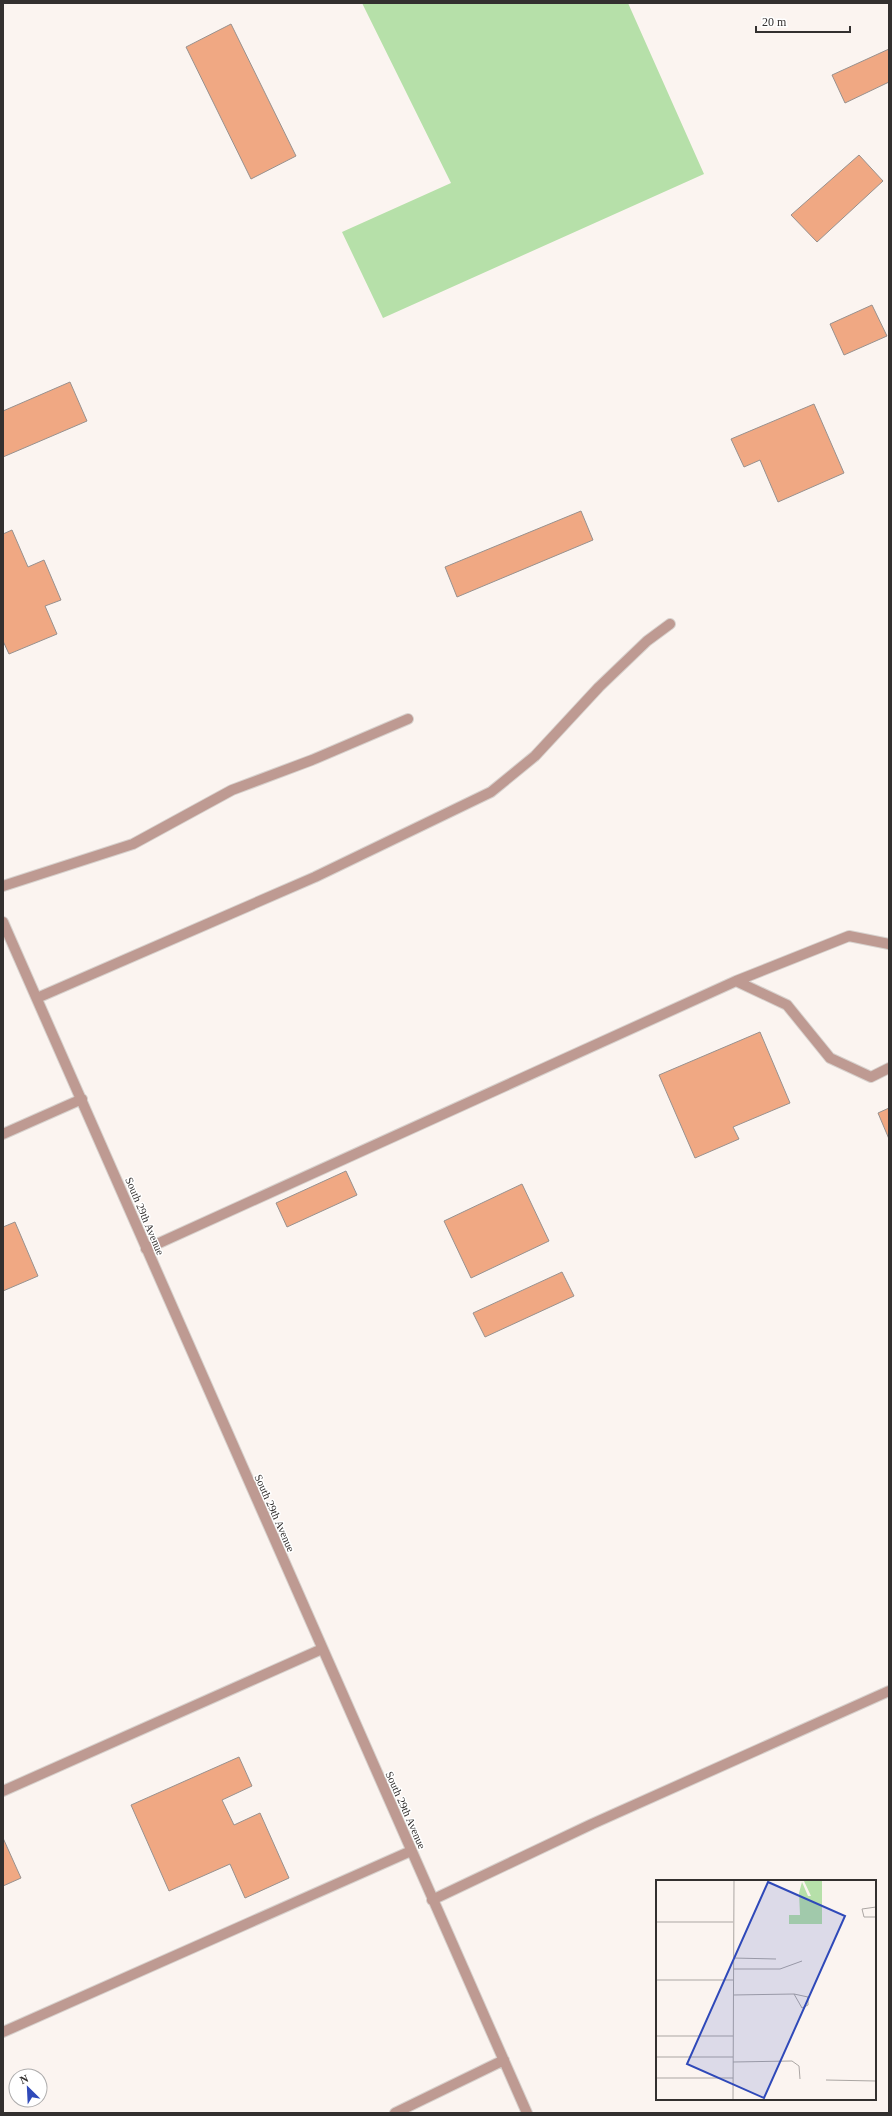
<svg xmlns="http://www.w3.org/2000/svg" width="892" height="2116" font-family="'Times New Roman',serif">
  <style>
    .green { fill: #b6e0a9 }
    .building { fill: #f0a883; stroke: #98918e }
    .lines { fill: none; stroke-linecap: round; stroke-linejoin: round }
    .minor-casing { stroke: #d7d1cd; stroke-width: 12 }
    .minor { stroke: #be9a92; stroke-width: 10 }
    .labels { text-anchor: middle; stroke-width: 3; stroke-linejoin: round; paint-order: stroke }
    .street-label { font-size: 11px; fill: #33302f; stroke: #fff }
    .inset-road { fill: none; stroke: #aba6a3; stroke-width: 1 }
    .view { fill: #2f49b9; fill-opacity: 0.15; stroke: #2f49b9; stroke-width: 2 }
    .inset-edge { fill: none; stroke: #33302f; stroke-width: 2 }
  </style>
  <rect width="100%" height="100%" fill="#fbf4f0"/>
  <!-- green -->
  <path class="green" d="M362 3H628L704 174 383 318 342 232 451 183Z"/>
  <!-- building -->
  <path class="building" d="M231 24 296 156 251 179 186 47Z
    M889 49V82L845 103 832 75Z
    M859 155 883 181 817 242 791 215Z
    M872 305 887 336 844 355 830 324Z
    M70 382 87 421 3 457V411Z
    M814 404 844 473 778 502 760 460 744 467 731 439Z
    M581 511 593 540 457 597 445 567Z
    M12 530 28 567 44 560 61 600 45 606 57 634 9 654 3 641V534Z
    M760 1032 790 1103 733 1127 739 1139 695 1158 659 1075Z
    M889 1108V1139L878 1113Z
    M346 1171 357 1195 287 1227 276 1203Z
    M522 1184 549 1241 471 1278 444 1221Z
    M15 1222 38 1276 3 1291V1227Z
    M562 1272 574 1296 485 1337 473 1313Z
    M239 1757 252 1786 222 1800 234 1825 260 1813 289 1878 245 1898 230 1864 169 1891 131 1805Z
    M3 1838 21 1878 3 1886Z"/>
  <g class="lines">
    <!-- minor casing -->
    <g class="minor-casing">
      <path id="minor" d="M3 886 133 844 232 790 312 760 408 719
        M3 922 527 2113
        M736 981 787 1005 830 1058 871 1077 889 1068
        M37 998 315 877 491 792 535 756 599 687 647 641 670 624
        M3 1134 82 1099
        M146 1249 736 981 849 936 889 944
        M3 1791 322 1649
        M432 1900 592 1824 889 1691
        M3 2032 411 1851
        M395 2113 504 2060"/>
    </g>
    <!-- minor -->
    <use href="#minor" class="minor"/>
  </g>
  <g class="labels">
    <!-- street labels -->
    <g class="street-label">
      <text transform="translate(145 1216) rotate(67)" y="4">South 29th Avenue</text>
      <text transform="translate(275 1513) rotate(66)" y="4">South 29th Avenue</text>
      <text transform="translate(406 1810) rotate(66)" y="4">South 29th Avenue</text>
    </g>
  </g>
  <!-- overview -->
  <g transform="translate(656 1880)">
    <rect width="220" height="220" fill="#fbf4f0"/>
    <path d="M148 1H166V44H133V35H144L143 13 146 2 152 16H155Z" fill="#b6e0a9"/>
    <path class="inset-road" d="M220 27 206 29 208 37H220M0 42H77M77 78 120 79M77 89H124L146 81M0 100H77M77 115 138 114 146 128 152 125V117L138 114M0 156H77M0 177H77M77 182 136 181 143 186 144 199M0 198H77M170 200 220 201M77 220 78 0"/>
    <path class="view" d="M112 2 189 36 108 218 31 184Z"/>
    <rect width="220" height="220" class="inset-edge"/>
  </g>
  <!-- border -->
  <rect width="892" height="2116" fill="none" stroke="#33302f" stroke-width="8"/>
  <!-- north arrow -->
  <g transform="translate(28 2088) rotate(336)"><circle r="19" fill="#ffffff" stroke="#adacac"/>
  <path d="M0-3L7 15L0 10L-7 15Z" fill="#2f49b9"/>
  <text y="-6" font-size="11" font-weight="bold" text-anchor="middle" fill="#33302f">N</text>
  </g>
  <!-- scale -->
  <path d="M756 26v6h94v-6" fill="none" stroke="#33302f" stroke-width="2"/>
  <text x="762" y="26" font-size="12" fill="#33302f" stroke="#ffffff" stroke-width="3" paint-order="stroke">20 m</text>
</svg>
